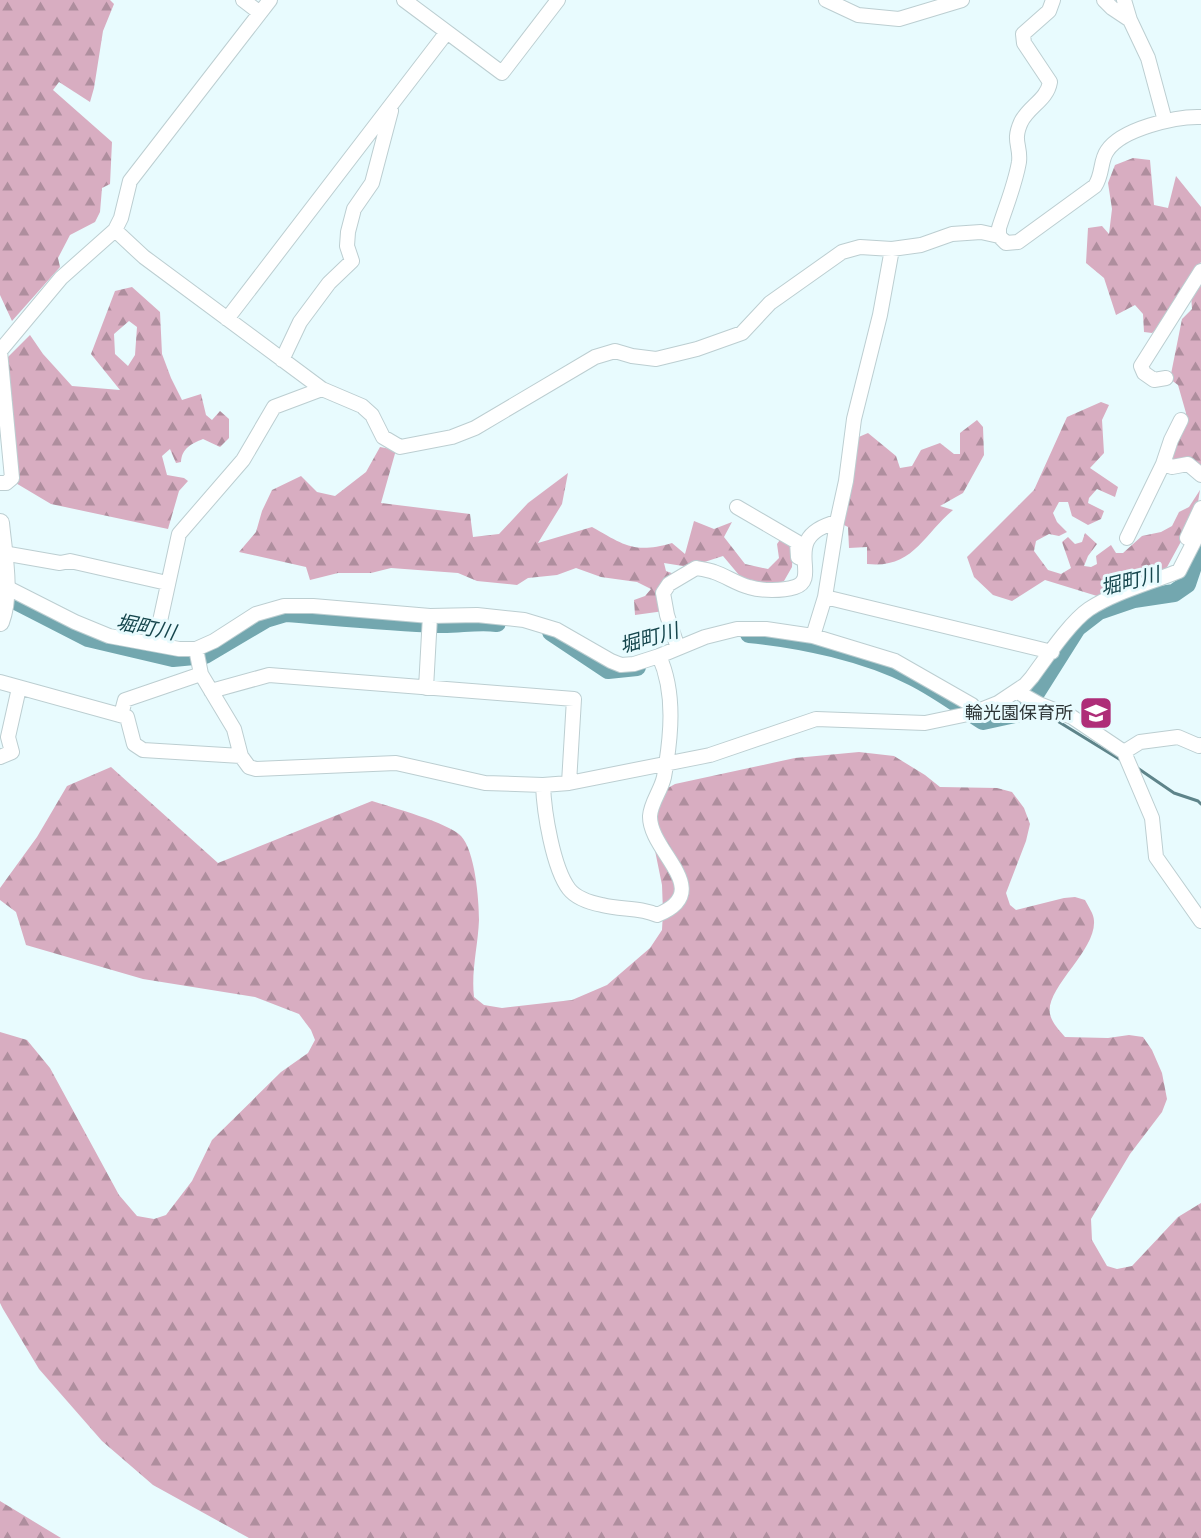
<svg xmlns="http://www.w3.org/2000/svg" width="1201" height="1538" font-family="Helvetica,'Noto Sans JP',sans-serif">
  <style>
    .forest { fill: url(#forest-firs); fill-rule: evenodd }
    .lines { fill: none; stroke-linecap: round; stroke-linejoin: round }
    .stream { stroke: #5e848a; stroke-width: 3 }
    .river { stroke: #73a7af; stroke-width: 18 }
    .minor-casing { stroke: #bcced1; stroke-width: 16 }
    .major-casing { stroke: #bcced1; stroke-width: 20 }
    .minor { stroke: #fff; stroke-width: 14 }
    .major { stroke: #fff; stroke-width: 18 }
    .labels { text-anchor: middle; stroke-width: 6; stroke-linejoin: round; paint-order: stroke }
    .poi-label { font-size: 18px; fill: #2c3435; stroke: #e8fbfe; text-anchor: end }
    .water-label { font-size: 20px; font-style: italic; fill: #16464d; stroke: #e8fbfe }
  </style>
  <defs>
    <pattern id="forest-firs" width="22" height="20" patternUnits="userSpaceOnUse" patternTransform="scale(1.5)"><rect width="22" height="20" fill="#d8adc1"/><path d="M5 1l3.5 6h-7zM16 11l3.5 6h-7z" fill="#af8e9e"/></pattern>
  </defs>
  <rect width="100%" height="100%" fill="#e8fbfe"/>
  <!-- forest -->
  <path class="forest" d="M0 0H110L114 4 103 31 94 88 90 102 59 82 53 90 112 142 110 184 102 188 100 212 95 222 70 235 58 258 60 267 12 321 0 295Z
    M1133 158 1150 160 1154 205 1168 208 1176 176 1201 207V262L1164 323 1152 333 1144 332 1143 314 1135 305 1116 315 1104 278 1086 263 1088 228 1102 226 1109 234 1112 209 1108 183 1115 165Z
    M1201 279V466L1170 463 1171 447 1183 426 1186 413 1178 385 1170 379 1182 319 1192 309 1191 295Z
    M132 287 160 312 162 354 171 378 182 400 201 394 206 415 212 420 220 411 229 419V438L220 447 203 439C191 444 182 448 181 462L176 463 170 449 162 456 167 475 184 478 188 481 179 491 168 529 51 504 14 482 7 358 30 335 43 354 72 386 120 390 91 354 115 291ZM129 321 137 327 135 355 128 366 115 354 114 334Z
    M1101 402 1109 405 1102 420 1104 453 1090 468 1118 487 1115 497 1097 489 1089 498 1088 503 1104 511 1101 519 1088 525 1072 516 1068 502H1059L1053 513 1057 522 1067 532 1059 536 1049 534 1036 541 1034 551 1048 570 1061 574 1071 568 1062 542 1068 537 1075 544 1082 542 1085 533 1097 544 1088 556 1084 566 1091 567 1097 564 1096 556 1111 545 1116 553H1123L1142 536 1161 532 1172 526 1179 512 1189 507 1200 490 1196 514 1166 569 1127 586 1097 596 1045 580 1012 601 993 595 974 577 967 557 1034 490 1067 417Z
    M977 420 983 427 984 455 963 493 940 506 953 510C923 535 913 569 867 564V547L849 548 848 527 842 524 854 439 868 433 896 456 900 468 912 466 921 450 940 443 954 454H960V433Z
    M380 447 396 450 381 503 470 514 473 537 499 534 528 503 568 473 562 504 538 543 592 527C624 545 634 554 672 543L685 554 694 521 714 529 732 522 724 537 745 564 768 569 779 558 777 544 782 537 793 547 792 567 784 581 771 586 744 581 723 556 689 567 664 563 666 571 677 575 664 611 635 615 634 600 645 596 651 589 637 582 601 577 576 568 557 575 528 578 517 585 477 581 458 573 391 568 371 573H338L310 580 306 567 239 552 256 532 262 511 272 490 301 476 317 492 335 496 366 472Z
    M859 752 894 756 925 775 940 787 997 788 1012 792 1024 808 1030 824 1026 841 1006 893 1010 905 1016 910 1064 898 1075 897 1085 900C1088 906 1094 914 1094 921 1096 951 1045 988 1050 1014 1052 1023 1059 1030 1065 1037L1108 1038 1129 1035 1143 1037 1152 1050 1162 1073 1167 1099 1162 1112 1130 1154 1091 1219 1092 1240 1107 1266 1117 1269 1132 1266 1178 1217 1201 1203V1538H249L153 1485 102 1441 39 1369 3 1309 0 1303V1032L27 1040 50 1068 119 1195 137 1216 154 1219 166 1215 192 1181 212 1140 281 1072 308 1053 315 1040 311 1030 299 1014 255 997 143 979 26 945 16 912 0 900V888L37 837 67 786 111 767 218 863 372 801C391 807 449 823 461 836 475 851 479 899 479 920 478 946 471 971 474 997L484 1005 502 1008 572 1000 607 985 650 948 662 930 663 912 662 885 648 816 652 797 675 784 795 758Z
    M0 1501 61 1538H0Z"/>
  <g class="lines">
    <!-- stream -->
    <path class="stream" d="M1024 712 1046 714 1124 762
      M1136 767 1174 793 1198 801 1201 804"/>
    <!-- river -->
    <path class="river" d="M0 593 88 638 173 658 205 655 266 619 286 613C337 617 387 622 438 624 458 625 477 620 497 623
      M551 632 608 670 637 667
      M749 634C802 639 866 653 913 677 937 689 960 706 983 721L1024 712 1077 628 1099 611 1134 599 1174 593 1187 584 1201 543"/>
    <!-- minor casing -->
    <g class="minor-casing">
      <path id="minor" d="M243 0 260 13
        M404 0 502 73 558 0
        M826 0 858 15 899 19 962 0
        M1053 0 1049 11 1023 34 1024 43 1050 82C1047 100 1029 106 1021 122 1012 142 1021 145 1019 162 1015 185 1006 206 999 228V236L1006 243 1018 242 1095 186C1103 174 1100 161 1107 151 1121 129 1176 116 1201 117
        M1104 0 1112 8 1130 20
        M1124 0 1130 20 1148 58 1165 121
        M115 230 144 257 322 389 362 406 372 415 383 437 400 447 452 437 475 428 595 357 615 351 632 356 656 359 697 349 742 333 770 303 842 252 860 247 892 249 921 245 952 234 981 232 999 236
        M227 319 447 32
        M282 360 300 322 329 283 352 261 347 246 348 232 354 209 372 183 391 111 388 109
        M1166 378 1154 380 1144 373 1141 366 1201 271
        M1163 464 1172 467 1188 464 1201 475
        M0 483H6L12 478 0 351 61 278 115 230 121 218 130 181 270 0
        M737 507 797 542 798 557 800 558
        M1127 538 1163 464 1171 440 1181 420
        M1187 538 1201 508
        M3 553 60 563 70 561 167 583
        M0 584 75 622 109 636 179 649H196L214 641 256 614 284 606H313L430 616 477 615 524 620 557 630 611 661 621 665 634 664 659 656 705 637 737 629H766L813 636 895 661 972 705 973 713
        M825 597 1052 652
        M813 636 825 597 837 522 846 481 854 419 880 315 892 249
        M155 644 179 534 243 460 274 407 322 389
        M678 648 667 615 663 593 669 584 696 568C702 569 709 570 714 572 726 576 737 584 749 587 762 591 782 591 795 587 823 578 778 537 837 522
        M196 649 201 674 234 729 241 756
        M0 682 127 717 134 744 143 750 241 756 249 767 256 769 396 763 485 783 543 785 569 783 710 755 816 719 925 723 973 713 998 703 1025 685 1032 677C1046 658 1070 622 1089 609 1115 592 1150 583 1179 571L1201 528
        M426 688 430 616
        M211 691 269 675 574 699 569 783
        M1016 691 1039 704 1072 717 1124 752 1152 818 1156 857 1201 921
        M121 715 125 700 201 674
        M1124 752 1140 742 1178 737 1199 746 1201 745
        M0 757 12 752 8 737 19 688
        M543 785C544 812 553 868 569 889 576 898 592 903 602 905 621 910 640 907 657 915 717 891 649 852 650 816 651 802 661 791 664 777 671 738 676 693 659 656"/>
    </g>
    <!-- major casing -->
    <g class="major-casing">
      <path id="major" d="M0 523C3 555 11 592 0 622"/>
    </g>
    <!-- minor -->
    <use href="#minor" class="minor"/>
    <!-- major -->
    <use href="#major" class="major"/>
  </g>
  <!-- icons -->
  <defs>
    <g id="school-square" transform="scale(1.725)"><rect x="-9" y="-9" width="18" height="18" rx="4" fill="#ae2d78" stroke="#e8fbfe"/><path d="M0-5L7-2L0 1L-7-2ZM-4 1L0 2.5L4 1V4Q0 6-4 4Z" fill="#fff"/></g>
  </defs>
  <g fill-rule="evenodd">
    <use href="#school-square" x="1096" y="713"/>
  </g>
  <g class="labels">
    <!-- poi labels -->
    <g class="poi-label">
      <text x="1073" y="719">輪光園保育所</text>
    </g>
    <!-- water labels -->
    <g class="water-label">
      <text transform="translate(1130 581) rotate(-14)" y="7">堀町川</text>
      <text transform="translate(146 627) rotate(11)" y="7">堀町川</text>
      <text transform="translate(649 638) rotate(-16)" y="7">堀町川</text>
    </g>
  </g>
</svg>
